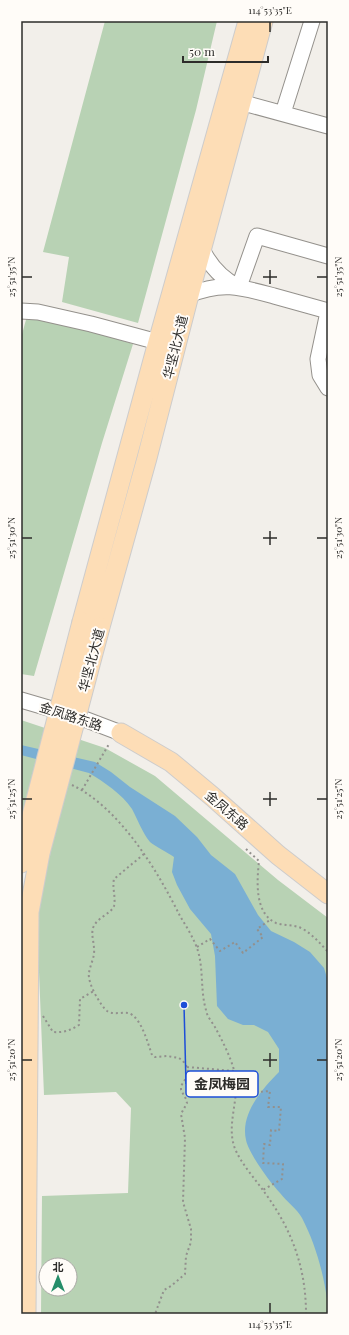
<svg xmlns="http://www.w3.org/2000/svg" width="349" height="1335" font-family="'Playfair Display','Noto Sans SC',serif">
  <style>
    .green { fill: #b8d2b4; fill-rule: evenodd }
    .water { fill: #7aafd3 }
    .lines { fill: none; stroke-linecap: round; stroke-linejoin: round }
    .minor-casing { stroke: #94918c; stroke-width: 17 }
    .major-casing { stroke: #cdcccc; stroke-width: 21 }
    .path { stroke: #92908d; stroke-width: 2; stroke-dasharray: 2 3; stroke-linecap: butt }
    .minor { stroke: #fff; stroke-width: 15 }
    .major { stroke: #fdddb6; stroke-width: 19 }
    .major-bridge-casing { stroke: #cdcccc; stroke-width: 21; stroke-linecap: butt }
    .major-bridge { stroke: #fdddb6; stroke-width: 19 }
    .ticks { fill: none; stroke: #2d2c2a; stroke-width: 1.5 }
    .labels { text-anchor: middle; stroke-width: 4; stroke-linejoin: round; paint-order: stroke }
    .street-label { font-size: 13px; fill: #2d2c2a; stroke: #fffcf8 }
    .leader { fill: none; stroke: #1d4ed8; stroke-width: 1.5 }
    .callout-dot { fill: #1d4ed8; stroke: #fffcf8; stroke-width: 1.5 }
    .callout { fill: #fffcf8; stroke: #1d4ed8; stroke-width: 1.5 }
    .callout-label { font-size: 14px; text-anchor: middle; font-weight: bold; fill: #2d2c2a }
    .neatline { fill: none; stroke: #2d2c2a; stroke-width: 1.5 }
    .ticks-label { font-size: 10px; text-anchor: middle; fill: #2d2c2a }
  </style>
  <rect width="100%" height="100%" fill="#f2efea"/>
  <!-- green -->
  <path class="green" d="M105 21H217L196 110 138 323 62 302 69 257 43 252Z
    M27 316 83 328 133 344 102 443 34 676 21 674V338Z
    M21 720 105 748 155 776 278 880 328 918V1314H41L42 1196 128 1193 131 1108 116 1092 44 1095 36 898 21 827ZM46 1265H70V1289H46Z"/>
  <!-- water -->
  <path class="water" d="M21 745 95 762 111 772 130 787 175 816 197 837 211 855 235 874 258 915 271 931 294 942 310 952 324 968 328 981V1314C327 1309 328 1304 327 1299 323 1271 315 1243 302 1218 297 1209 287 1202 280 1193 270 1182 249 1154 246 1140 240 1114 262 1089 279 1072V1049L268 1032 254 1025H243L228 1019 217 1006 215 956 211 934 190 909 177 885 172 872 174 857C168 853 155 846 150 842 142 832 138 820 132 809 122 794 104 782 89 773L21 755Z"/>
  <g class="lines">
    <!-- minor casing -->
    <g class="minor-casing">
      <path id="minor" d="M240 102 328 126
        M283 113 312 21
        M202 249C210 266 221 278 238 287
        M239 287 257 236 328 256
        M189 295C222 281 241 287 274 296 292 301 310 306 328 311
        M21 311 38 312 91 324 158 342
        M328 312 318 359 320 375 328 388
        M21 700 79 717 121 733"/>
    </g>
    <!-- major casing -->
    <g class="major-casing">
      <path id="major" d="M82 622 158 342 248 21
        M100 627 147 458 189 295 263 21
        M121 733 171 762 213 797 278 855 328 894
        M21 863 23 850
        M26 1314 29 912 40 853"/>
    </g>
    <!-- path -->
    <path class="path" d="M72 785C120 808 157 870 180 916 186 926 193 937 197 948 204 968 200 990 206 1010 207 1017 213 1023 216 1029 223 1042 230 1056 234 1070 242 1097 224 1125 236 1151 243 1166 256 1180 265 1193 292 1230 306 1268 306 1314
      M82 790 109 744
      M246 849 259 861C257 880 254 913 276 923 284 926 294 924 303 929 313 935 320 943 328 952
      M144 854 114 879C112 888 116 897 114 906 111 914 97 917 93 928 91 935 94 942 94 949 95 957 90 965 89 973 87 982 100 1005 107 1011 113 1015 121 1012 128 1013 141 1016 148 1044 152 1055L155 1057 167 1056 179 1058 183 1061 187 1067 188 1073 186 1078 181 1086V1090L186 1099 187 1103 181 1114 185 1138 183 1202 191 1229V1242L186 1256 185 1274 171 1286 164 1290 155 1314
      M197 947 210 939 220 951 235 942 243 953 263 937 257 929 270 920
      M43 1016 53 1032C63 1033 71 1030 79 1025L80 999 94 991
      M187 1067 234 1071
      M236 1094 270 1091 268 1107H281L279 1131 271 1130 270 1145 264 1144 263 1163 283 1164 282 1179 263 1190"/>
    <!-- minor -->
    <use href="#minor" class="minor"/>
    <!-- major -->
    <use href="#major" class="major"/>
    <!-- major-bridge casing -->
    <g class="major-bridge-casing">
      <path id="major-bridge" d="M23 850 82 622
        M40 853 100 627"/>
    </g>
    <!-- major-bridge -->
    <use href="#major-bridge" class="major-bridge"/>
  </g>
  <!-- ticks -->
  <path class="ticks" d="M270 22V32M270 270V284M22 277H32M263 277H277M317 277H327M270 531V545M22 538H32M263 538H277M317 538H327M270 792V806M22 799H32M263 799H277M317 799H327M270 1053V1067M22 1060H32M263 1060H277M317 1060H327M270 1303V1313"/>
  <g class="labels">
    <!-- street labels -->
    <g class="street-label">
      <text transform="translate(175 347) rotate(-76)" y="5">华坚北大道</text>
      <text transform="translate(91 660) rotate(-75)" y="5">华坚北大道</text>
      <text transform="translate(71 716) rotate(18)" y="5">金凤路东路</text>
      <text transform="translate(227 810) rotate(41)" y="5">金凤东路</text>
    </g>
  </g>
  <!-- callouts -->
  <path class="leader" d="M184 1005L186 1084"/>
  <circle class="callout-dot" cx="184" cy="1005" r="4"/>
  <rect class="callout" x="186" y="1071" width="72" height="26" rx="4"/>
  <g class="callout-label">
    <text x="222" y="1089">金凤梅园</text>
  </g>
  <!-- border -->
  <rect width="349" height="1335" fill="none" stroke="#fffcf8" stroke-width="44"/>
  <!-- north arrow -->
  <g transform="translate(58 1277)"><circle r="19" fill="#fffcf8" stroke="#aba9a6"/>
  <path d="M0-3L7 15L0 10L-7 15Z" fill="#258d69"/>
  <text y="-6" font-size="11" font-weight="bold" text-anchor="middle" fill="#2d2c2a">北</text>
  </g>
  <!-- scale -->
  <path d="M183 56v6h85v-6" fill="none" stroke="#2d2c2a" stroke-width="2"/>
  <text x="189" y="56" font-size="12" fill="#2d2c2a" stroke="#fffcf8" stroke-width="3" paint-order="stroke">50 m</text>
  <rect x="22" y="22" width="305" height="1291" class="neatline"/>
  <g class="ticks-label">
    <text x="270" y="14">114°53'35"E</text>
    <text transform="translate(11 277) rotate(-90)" y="4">25°51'35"N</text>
    <text transform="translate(338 277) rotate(-90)" y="4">25°51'35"N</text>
    <text transform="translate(11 538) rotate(-90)" y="4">25°51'30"N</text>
    <text transform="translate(338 538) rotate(-90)" y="4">25°51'30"N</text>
    <text transform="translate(11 799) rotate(-90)" y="4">25°51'25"N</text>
    <text transform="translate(338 799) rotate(-90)" y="4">25°51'25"N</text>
    <text transform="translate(11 1060) rotate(-90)" y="4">25°51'20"N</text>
    <text transform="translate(338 1060) rotate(-90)" y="4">25°51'20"N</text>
    <text x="270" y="1328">114°53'35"E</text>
  </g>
</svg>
